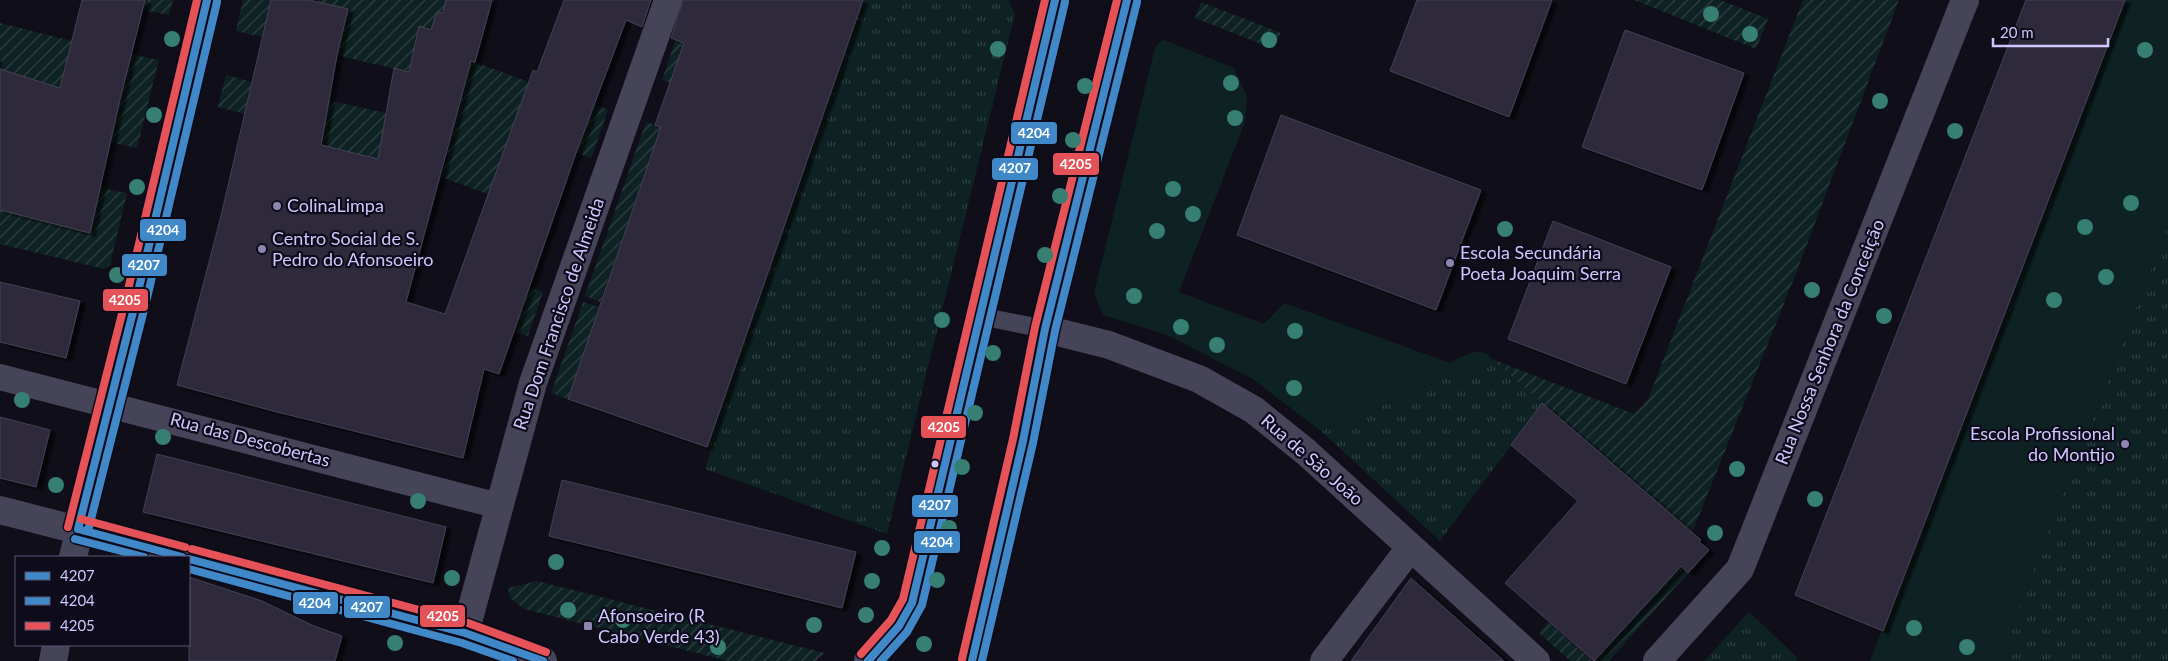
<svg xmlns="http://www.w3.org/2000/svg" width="2168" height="661" font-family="Lato,sans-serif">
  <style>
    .grass { fill: url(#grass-tufts) }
    .park { fill: #0f2223 }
    .garden { fill: url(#garden-furrows) }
    .building { fill: #2e2b3b; stroke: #444056; filter: url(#shadow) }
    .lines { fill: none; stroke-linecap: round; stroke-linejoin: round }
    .service { stroke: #454459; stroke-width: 18 }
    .pedestrian { stroke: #454459; stroke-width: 26 }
    .minor { stroke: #454459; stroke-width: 28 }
    .bus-1-casing { stroke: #0e0b1b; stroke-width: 11 }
    .bus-2-casing { stroke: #0e0b1b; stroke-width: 11 }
    .bus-3-casing { stroke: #0e0b1b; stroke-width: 11 }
    .bus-1 { stroke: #4188c8; stroke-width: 8 }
    .bus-2 { stroke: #4188c8; stroke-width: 8 }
    .bus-3 { stroke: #e55358; stroke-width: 8 }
    .tree { fill: #367f72 }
    .poi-dot { fill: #8c86ae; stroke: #0e0b1b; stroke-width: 2 }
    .bus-dot { fill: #cec7fe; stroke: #0e0b1b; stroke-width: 2 }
    .labels { text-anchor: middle; stroke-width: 4.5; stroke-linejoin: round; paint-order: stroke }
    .poi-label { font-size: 18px; fill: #cec7fe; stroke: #0e0b1b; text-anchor: start }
    .street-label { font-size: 18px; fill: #cec7fe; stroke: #0e0b1b }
    .line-badge { stroke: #0e0b1b; stroke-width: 2 }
    .badge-label { font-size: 14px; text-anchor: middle; font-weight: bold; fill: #fff }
  </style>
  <defs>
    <pattern id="grass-tufts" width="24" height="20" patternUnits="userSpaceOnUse" patternTransform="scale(1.25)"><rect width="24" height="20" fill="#0f2223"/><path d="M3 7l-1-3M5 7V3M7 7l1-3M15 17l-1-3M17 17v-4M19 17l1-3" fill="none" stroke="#314144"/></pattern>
    <pattern id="garden-furrows" width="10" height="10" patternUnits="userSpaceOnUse" patternTransform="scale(1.25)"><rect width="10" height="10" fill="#0f2223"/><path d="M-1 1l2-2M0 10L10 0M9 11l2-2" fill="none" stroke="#314144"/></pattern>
    <filter id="shadow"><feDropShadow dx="5.5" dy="3" stdDeviation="1" flood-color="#0009"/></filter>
  </defs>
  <rect width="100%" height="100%" fill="#100e18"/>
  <!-- grass -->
  <path class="grass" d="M863 0H1008L1015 14 887 534 705 469 711 449 707 447 722 399Z
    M2168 226V661H1998Z
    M1492 359 1543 402 1440 541 1321 431Z
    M1749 612 1798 658 1796 661H1704Z"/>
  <!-- park -->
  <path class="park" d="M2125 0H2168V226L1998 661H1870Z
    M1162 39 1234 68 1247 96 1245 122 1179 292 1264 324 1284 303 1450 363C1465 356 1479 344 1492 359L1321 431 1251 378 1167 335 1103 315 1094 293 1155 48Z"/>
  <!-- garden -->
  <path class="garden" d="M145 0H173L169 15 143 10Z
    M243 0H271L263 37 236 31Z
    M318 0H446L443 13 437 12 431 29 419 27 409 72 306 48 342 36 348 9 318 2Z
    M1634 0H1720L1768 19 1756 49Z
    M1803 0H1899L1795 276 1692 533 1492 359 1634 414 1648 399Z
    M1201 2 1281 33 1274 49 1195 18Z
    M0 23 72 41 58 99 1 69 3 62 0 61Z
    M677 36 692 41 677 85 662 80Z
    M131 54 159 60 137 148 110 142Z
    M471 61 529 82 491 195 441 177 448 157 438 153 458 109Z
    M226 75 252 82 245 114 218 107Z
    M313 97 409 118 389 162 303 141Z
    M594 104 608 110 591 158 576 153Z
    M646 122 661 127 600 302 585 296Z
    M26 170 16 214 90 233 100 188 127 193 110 265 104 269 0 244V188Z
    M529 287 543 292 528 336 514 332Z
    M583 302 599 307 568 399 551 393Z
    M1635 524 1688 573 1609 661H1594L1653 597 1608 555Z
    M537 581 825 653 815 661H728L524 609 510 598 508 588Z
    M1548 622 1592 661H1570L1539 633Z"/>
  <!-- building -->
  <path class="building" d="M82 0H145L120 99 90 233 0 210V69L60 88Z
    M271 0H309L348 9 337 55 321 145 378 159 394 68 409 72 419 26 431 30 437 12 443 13 446 0H492L475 62 471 61 406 302 445 314 533 70 537 72 564 0H651L642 27 626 20 576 153 499 374 484 369 463 458 273 411 177 385 221 216Z
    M683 0H863L707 447 568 399 661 127 655 125 684 43 671 38Z
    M1417 0H1552L1509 117 1390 71Z
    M2026 0H2125L1883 631 1795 595Z
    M1625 30 1744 73 1702 190 1582 147Z
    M1281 115 1481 190 1436 310 1237 235Z
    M1553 221 1671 267 1626 384 1508 339Z
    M0 282 80 301 66 358 0 342Z
    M1542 403 1701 540 1699 542 1709 550 1688 573 1681 566 1594 661 1505 583 1578 501 1511 445Z
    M0 417 50 430 36 487 0 478Z
    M157 454 446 527 433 583 143 512Z
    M562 480 856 552 842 608 549 536Z
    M189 577 262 601 314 626 342 636 335 661H189Z
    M1411 578 1504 661H1351Z"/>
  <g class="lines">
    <!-- service -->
    <path class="service" d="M980 316 1045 329"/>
    <!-- pedestrian -->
    <path class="pedestrian" d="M0 377 499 506"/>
    <!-- minor -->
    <path class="minor" d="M1045 329 1109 345 1199 379 1254 410 1306 452 1536 661
      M0 510 182 557
      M73 557 207 0
      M189 559 465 633 543 661
      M465 633 533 383 668 0
      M53 661 56 645
      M868 661 899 626 912 603 1055 0
      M972 661 1023 441 1045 329 1127 0
      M1324 661 1410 548
      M1657 661 1740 569 1965 0"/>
    <!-- bus-1 casing -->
    <g class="bus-1-casing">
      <path id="bus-1" d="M78 529 137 296 207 0
        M78 529 182 557
        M189 559 465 633 543 661
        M868 661 899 626 912 603 1055 0
        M972 661 1023 441 1045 329 1127 0"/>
    </g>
    <!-- bus-2 casing -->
    <g class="bus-2-casing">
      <path id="bus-2" d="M88 531 147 298 217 2
        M75 539 144 557
        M189 569 462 643 513 661
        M881 661 907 632 922 605 1065 2
        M982 661 1033 443 1055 331 1137 2"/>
    </g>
    <!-- bus-3 casing -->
    <g class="bus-3-casing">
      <path id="bus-3" d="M81 519 185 547
        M68 527 127 294 197 0
        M192 549 468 623 546 652
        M861 654 891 620 903 599 1045 0
        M962 659 1013 439 1035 327 1117 0"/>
    </g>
    <!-- bus-1 -->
    <use href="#bus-1" class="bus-1"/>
    <!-- bus-2 -->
    <use href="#bus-2" class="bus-2"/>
    <!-- bus-3 -->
    <use href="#bus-3" class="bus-3"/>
  </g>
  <!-- trees -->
  <g class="tree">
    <circle cx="1711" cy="14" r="8"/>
    <circle cx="1750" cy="34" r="8"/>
    <circle cx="172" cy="39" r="8"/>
    <circle cx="1269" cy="40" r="8"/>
    <circle cx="998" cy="49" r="8"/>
    <circle cx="2145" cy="50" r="8"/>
    <circle cx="1231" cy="83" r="8"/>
    <circle cx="1085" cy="86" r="8"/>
    <circle cx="1880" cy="101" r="8"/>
    <circle cx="154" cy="115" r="8"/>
    <circle cx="1235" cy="118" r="8"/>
    <circle cx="1955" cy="131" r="8"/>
    <circle cx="1073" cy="140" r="8"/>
    <circle cx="137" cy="187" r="8"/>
    <circle cx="1173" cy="189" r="8"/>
    <circle cx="1060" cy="196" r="8"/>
    <circle cx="2131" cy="203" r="8"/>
    <circle cx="1193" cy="214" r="8"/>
    <circle cx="2085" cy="227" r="8"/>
    <circle cx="1505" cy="229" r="8"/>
    <circle cx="1157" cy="231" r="8"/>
    <circle cx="1045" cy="255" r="8"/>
    <circle cx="117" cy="275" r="8"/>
    <circle cx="2106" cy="277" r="8"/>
    <circle cx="1812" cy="290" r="8"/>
    <circle cx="1134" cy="296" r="8"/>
    <circle cx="2054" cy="300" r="8"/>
    <circle cx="1884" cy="316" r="8"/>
    <circle cx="942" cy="320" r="8"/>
    <circle cx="1181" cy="327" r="8"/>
    <circle cx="1295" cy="331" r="8"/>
    <circle cx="1217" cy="345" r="8"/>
    <circle cx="993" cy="353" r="8"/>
    <circle cx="1294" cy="388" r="8"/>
    <circle cx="22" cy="400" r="8"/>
    <circle cx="975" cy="413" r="8"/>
    <circle cx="163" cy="437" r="8"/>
    <circle cx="962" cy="467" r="8"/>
    <circle cx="1737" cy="469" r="8"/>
    <circle cx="56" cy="485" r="8"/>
    <circle cx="1815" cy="499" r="8"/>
    <circle cx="418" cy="501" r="8"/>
    <circle cx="949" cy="528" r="8"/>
    <circle cx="1715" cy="533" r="8"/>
    <circle cx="882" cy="548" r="8"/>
    <circle cx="556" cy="562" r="8"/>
    <circle cx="452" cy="578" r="8"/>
    <circle cx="937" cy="580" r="8"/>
    <circle cx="872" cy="581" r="8"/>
    <circle cx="568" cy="610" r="8"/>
    <circle cx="866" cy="615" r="8"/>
    <circle cx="623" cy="620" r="8"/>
    <circle cx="814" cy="625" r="8"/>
    <circle cx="1914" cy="628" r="8"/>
    <circle cx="395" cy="643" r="8"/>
    <circle cx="924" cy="644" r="8"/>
    <circle cx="718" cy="647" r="8"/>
    <circle cx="1967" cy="647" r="8"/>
  </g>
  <!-- markers -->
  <g class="poi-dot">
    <circle cx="277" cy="206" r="5"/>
    <circle cx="262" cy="249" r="5"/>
    <circle cx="1450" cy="263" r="5"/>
    <circle cx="2125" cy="444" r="5"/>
    <rect x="583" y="621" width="10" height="10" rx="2.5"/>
  </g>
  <circle class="bus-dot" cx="935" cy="464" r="4.5"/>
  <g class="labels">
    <!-- poi labels -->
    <g class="poi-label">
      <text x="287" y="212">ColinaLimpa</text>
      <text x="272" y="245">Centro Social de S.<tspan x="272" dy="21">Pedro do Afonsoeiro</tspan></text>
      <text x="1460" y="259">Escola Secundária<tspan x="1460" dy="21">Poeta Joaquim Serra</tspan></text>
      <text x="2115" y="440" text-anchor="end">Escola Profissional<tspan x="2115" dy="21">do Montijo</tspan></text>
      <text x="598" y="622">Afonsoeiro (R<tspan x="598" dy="21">Cabo Verde 43)</tspan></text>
    </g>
    <!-- street labels -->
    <g class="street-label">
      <text transform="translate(559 314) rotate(-71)" y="6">Rua Dom Francisco de Almeida</text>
      <text transform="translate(1830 342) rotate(-68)" y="6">Rua Nossa Senhora da Conceição</text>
      <text transform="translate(250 440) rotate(15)" y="6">Rua das Descobertas</text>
      <text transform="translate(1312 460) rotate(41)" y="6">Rua de São João</text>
    </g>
  </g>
  <g class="line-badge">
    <rect x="1010" y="121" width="48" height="24" rx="5" fill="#4188c8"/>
    <rect x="1052" y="152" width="48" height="24" rx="5" fill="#e55358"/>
    <rect x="991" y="157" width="48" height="24" rx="5" fill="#4188c8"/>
    <rect x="139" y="218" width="48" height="24" rx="5" fill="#4188c8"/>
    <rect x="121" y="253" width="47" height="24" rx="5" fill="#4188c8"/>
    <rect x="102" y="288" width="47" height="24" rx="5" fill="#e55358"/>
    <rect x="920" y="415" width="47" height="24" rx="5" fill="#e55358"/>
    <rect x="911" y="494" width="48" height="24" rx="5" fill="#4188c8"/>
    <rect x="913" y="530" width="48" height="24" rx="5" fill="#4188c8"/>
    <rect x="292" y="591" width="47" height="24" rx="5" fill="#4188c8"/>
    <rect x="343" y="595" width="48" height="24" rx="5" fill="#4188c8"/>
    <rect x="419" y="604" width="47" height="24" rx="5" fill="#e55358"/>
  </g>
  <g class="badge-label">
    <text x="1034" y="138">4204</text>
    <text x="1076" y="169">4205</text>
    <text x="1015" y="173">4207</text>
    <text x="163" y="235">4204</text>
    <text x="144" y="270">4207</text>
    <text x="125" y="305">4205</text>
    <text x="944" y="432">4205</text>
    <text x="935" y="510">4207</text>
    <text x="937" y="547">4204</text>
    <text x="315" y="608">4204</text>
    <text x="367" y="612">4207</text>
    <text x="443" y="621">4205</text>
  </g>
  <!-- legend -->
  <rect x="15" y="556" width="175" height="90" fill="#0e0b1b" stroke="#5b5676"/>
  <rect x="25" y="572" width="25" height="8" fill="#4188c8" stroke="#5b5676"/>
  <text x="60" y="581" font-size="15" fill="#cec7fe">4207</text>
  <rect x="25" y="597" width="25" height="8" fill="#4188c8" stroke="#5b5676"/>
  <text x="60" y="606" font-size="15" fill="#cec7fe">4204</text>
  <rect x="25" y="622" width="25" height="8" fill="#e55358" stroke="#5b5676"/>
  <text x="60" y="631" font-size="15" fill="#cec7fe">4205</text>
  <!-- scale -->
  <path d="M1993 38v8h115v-8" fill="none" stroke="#cec7fe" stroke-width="2.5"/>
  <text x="2000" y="38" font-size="15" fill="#cec7fe" stroke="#0e0b1b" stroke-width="4" paint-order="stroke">20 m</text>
</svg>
